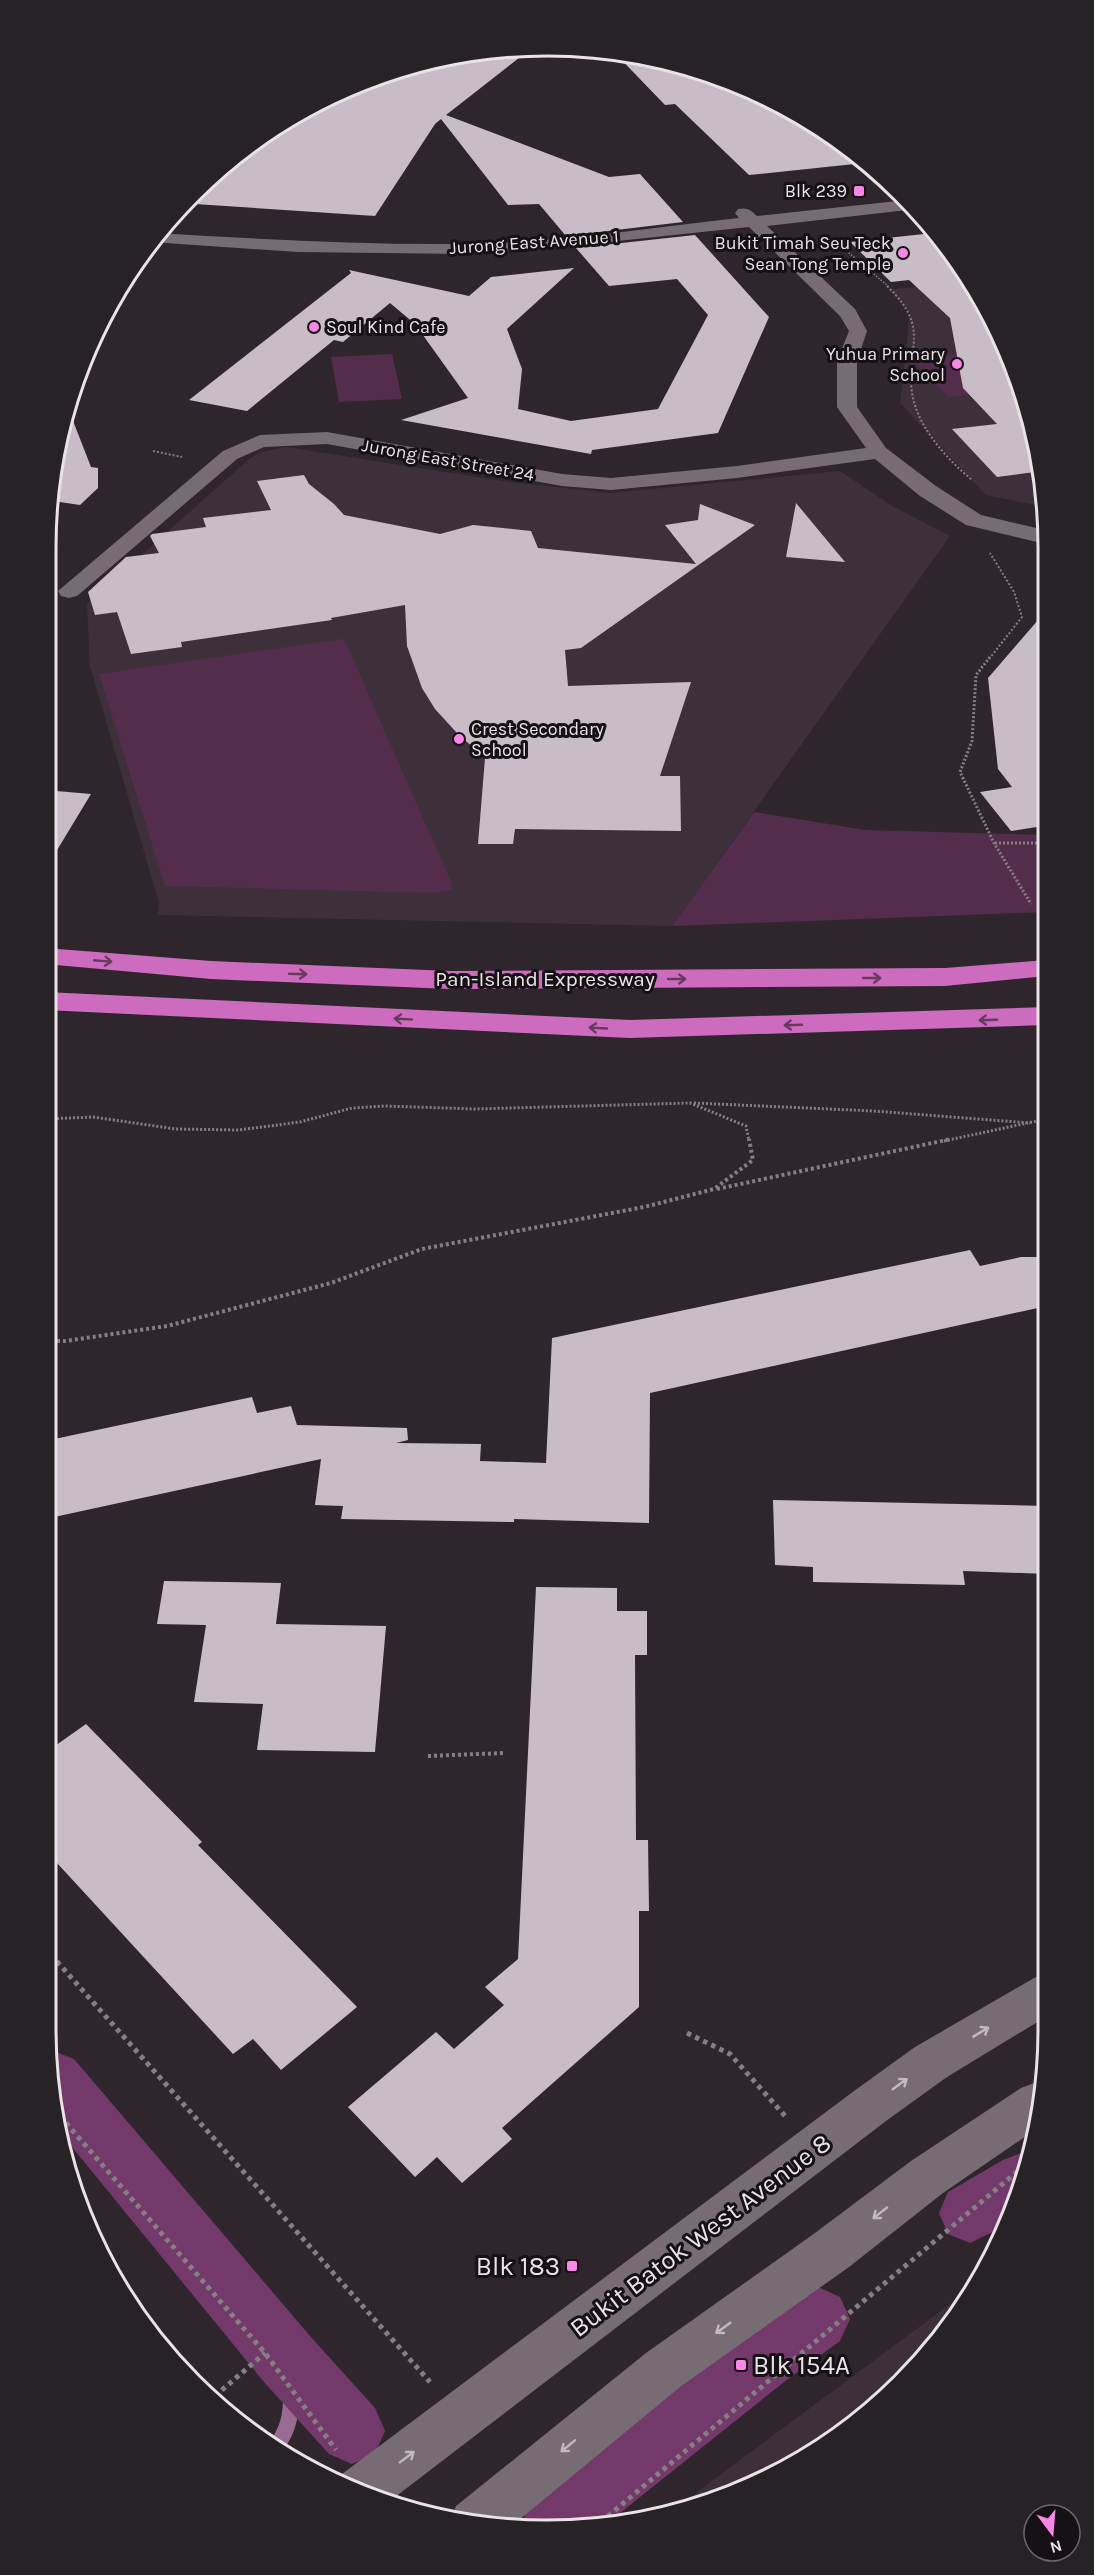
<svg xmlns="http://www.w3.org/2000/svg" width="1094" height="2575" font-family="Karla,sans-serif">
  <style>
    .built { fill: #3e303b }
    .green { fill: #542d4d }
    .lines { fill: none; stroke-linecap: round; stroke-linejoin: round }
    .stream { stroke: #976c90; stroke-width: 16 }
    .canal { fill: #74396b; fill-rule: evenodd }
    .building { fill: #c8bdc6 }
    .path-far4 { stroke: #857e83; stroke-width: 1.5; stroke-dasharray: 1.5 1.5; stroke-linecap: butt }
    .path-far3 { stroke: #857e83; stroke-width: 2; stroke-dasharray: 2 2; stroke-linecap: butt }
    .path-far2 { stroke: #857e83; stroke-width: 3; stroke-dasharray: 2 2; stroke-linecap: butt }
    .path-far1 { stroke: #857e83; stroke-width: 4; stroke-dasharray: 3 3; stroke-linecap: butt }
    .path { stroke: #857e83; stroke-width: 5; stroke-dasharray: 4.5 4.5; stroke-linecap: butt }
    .minor { fill: #776c74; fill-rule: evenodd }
    .highway { fill: #cd6cbe; fill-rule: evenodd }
    .oneway { stroke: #683a60 }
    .oneway2 { stroke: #c1b9bf }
    .poi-dot { fill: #fa87e8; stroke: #151114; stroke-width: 2 }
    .labels { text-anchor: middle; stroke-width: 6; stroke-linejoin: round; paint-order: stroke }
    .far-poi-label { font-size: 18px; fill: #e9e3e7; stroke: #151114; text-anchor: end }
    .far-street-label { font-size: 18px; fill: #e9e3e7; stroke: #151114 }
    .street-label { font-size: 21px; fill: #e9e3e7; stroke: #151114 }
    .near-street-label { font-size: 26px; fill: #e9e3e7; stroke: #151114 }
    .near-poi-label { font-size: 26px; fill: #e9e3e7; stroke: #151114; text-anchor: end }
    .rim { fill: none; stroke: #e9e3e7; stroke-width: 3 }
  </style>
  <rect width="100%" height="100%" fill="#2f262d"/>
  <!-- built -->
  <path class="built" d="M968 281 997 325 1045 481V507L986 495 900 403 910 312 889 290Z
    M286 447 509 482 610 493 840 471 892 506 950 536 672 926 158 915 159 903 90 666 87 604 248 460 258 453Z
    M969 2290 945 2334 878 2405 798 2463 674 2509Z"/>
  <!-- green -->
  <path class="green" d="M963 353 1003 390 949 397 911 359Z
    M392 354 402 399 339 402 331 357Z
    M344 639 452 884 451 890 434 893 165 886 99 674Z
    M754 812 865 830 1046 835V912L672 926Z"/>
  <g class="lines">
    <!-- stream -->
    <path class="stream" d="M276 2446C297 2420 291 2390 287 2359"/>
    <!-- canal -->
    <path class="canal" d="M53 2051 74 2059 310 2336 375 2408 385 2431 375 2454 352 2464 329 2454 264 2382 63 2136 49 2053Z
      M1024 2152 1028 2153 1022 2189 1001 2228 970 2243 948 2234 939 2213 948 2192 1003 2160Z
      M818 2287 840 2297 850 2319 840 2341 784 2382 610 2521 522 2524 531 2499 738 2336 796 2297Z"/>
  </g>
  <!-- building -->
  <path class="building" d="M514 46 533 47 446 115 609 177 640 174 683 222 566 236 539 204 508 205 441 119 435 124 375 216 195 204 216 177 297 119 291 118 325 97 417 62Z
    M611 49 708 72 826 130 864 163 749 175 675 104 665 105Z
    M924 234 956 263 997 325 1042 471 997 477 952 429 997 424 963 388 950 318 909 280 891 282 850 242Z
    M695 235 769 317 718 433 592 450 591 454 401 420 468 398 415 324 390 303 343 342 334 340 247 411 189 400 351 273 349 270 469 296 491 277 574 268 507 329 522 369 518 409 571 421 658 409 708 315 677 279 609 286 576 248Z
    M68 408 91 467 98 468V488L80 505 53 501Z
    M304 475 309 484 334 504 344 515 440 534 473 525 531 531 538 548 696 564 665 525 698 520 700 504 755 525 581 648 565 650 568 686 691 682 660 776H680L681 831 515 829 513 844H478L485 758 457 733 435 709 422 688 407 646 405 605 331 618 332 620 181 642 182 647 131 654 117 612 95 615 88 592 126 557 159 553 150 536 152 534 206 527 203 518 271 510 257 481Z
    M796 503 845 562 786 557Z
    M1045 612 1046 829 1043 826 1011 831 980 792 1012 787 998 769 988 678Z
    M45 790 91 794 45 870Z
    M970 1250 980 1266 1021 1257H1047V1306L650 1393 649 1523 514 1519V1522L341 1519 343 1506 315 1505 321 1459 45 1519V1441L252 1397 257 1413 291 1406 297 1425 407 1428 408 1440 396 1443 481 1444 480 1461 546 1463 552 1338Z
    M773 1500 1048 1506V1574L963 1571 965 1585 813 1582V1567L775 1565Z
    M164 1581 281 1583 276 1624 386 1626 375 1752 257 1750 263 1704 194 1702 206 1625 157 1624Z
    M536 1587 617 1588V1611H647V1655H635L636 1840H648L649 1911H639V2007L502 2128 512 2139 462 2183 437 2157 415 2177 348 2107 436 2032 454 2049 504 2005 485 1987 518 1959Z
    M86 1724 202 1842 198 1845 357 2007 281 2070 253 2039 233 2054 45 1850V1753Z"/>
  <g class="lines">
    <!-- path-far4 -->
    <path class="path-far4" d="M835 241 889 287"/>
    <!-- path-far3 -->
    <path class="path-far3" d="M887 286C934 331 903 349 913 398 920 430 948 460 972 480
      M153 451 182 457
      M989 659 1022 617 1014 592 990 553"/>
    <!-- path-far2 -->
    <path class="path-far2" d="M990 657 976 675 972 741 960 772 994 843 1031 904
      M995 843H1046
      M694 1103 874 1111 1030 1123
      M45 1119 93 1117 176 1129 239 1130 300 1122 352 1108 384 1106 475 1109 690 1103 746 1126 749 1141
      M944 1141 1046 1119"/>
    <!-- path-far1 -->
    <path class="path-far1" d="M717 1189 951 1139
      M45 1341H65L167 1326 331 1283 422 1249 644 1207 714 1189 753 1160 749 1139
      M428 1756 504 1753"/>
    <!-- path -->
    <path class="path" d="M1043 1879 1049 1889
      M45 1948 430 2382
      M687 2033 730 2054 786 2117
      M60 2116 265 2353 336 2450
      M215 2396 265 2353
      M601 2522 1018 2171"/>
    <!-- minor -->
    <path class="minor" d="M907 200 916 209 767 226 855 309 867 331 857 361V407L886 448 936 486 981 515 1045 530V544L966 525 920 496 875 459 737 478 611 490 562 486 327 444 264 447 237 459 77 596 69 598 61 596 58 591 223 451 260 435 327 432 562 474 611 478 737 466 866 448 837 407V361L849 331 840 316 749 227 533 250 464 254 297 252 151 242 157 233C259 239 361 245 463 244 555 243 648 228 739 218L735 213 738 209C747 207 751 210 757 216Z
      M1049 1972V2015L947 2077 886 2121 386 2504 339 2482 342 2474 854 2091 915 2047 1034 1978Z
      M1037 2082 1040 2083 1032 2132 943 2193 849 2267 680 2387 513 2525 481 2526 451 2519 456 2506 646 2353 815 2233 911 2161 1021 2088Z"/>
    <!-- highway -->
    <path class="highway" d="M45 948 211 961 450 971 945 968 1046 960V976L945 986 450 989 211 979 45 964Z
      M45 992 630 1020 1046 1007V1025L630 1038 45 1010Z"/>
  </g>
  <!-- one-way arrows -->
  <defs><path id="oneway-shaft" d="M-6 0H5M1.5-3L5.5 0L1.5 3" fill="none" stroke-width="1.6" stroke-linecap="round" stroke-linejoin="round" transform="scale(1.5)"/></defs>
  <g class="oneway">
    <use href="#oneway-shaft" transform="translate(103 961) rotate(5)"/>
    <use href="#oneway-shaft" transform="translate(298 974) rotate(2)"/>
    <use href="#oneway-shaft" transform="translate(872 978)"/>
    <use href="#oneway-shaft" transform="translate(677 979)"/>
    <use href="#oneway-shaft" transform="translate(403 1019) rotate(-177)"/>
    <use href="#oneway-shaft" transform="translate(988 1020) rotate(178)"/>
    <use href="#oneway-shaft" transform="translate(793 1025) rotate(178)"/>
    <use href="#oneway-shaft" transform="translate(598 1028) rotate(-177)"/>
  </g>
  <g class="oneway2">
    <use href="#oneway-shaft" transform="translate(981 2032) rotate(-31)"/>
    <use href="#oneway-shaft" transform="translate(900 2084) rotate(-36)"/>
    <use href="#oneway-shaft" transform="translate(880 2213) rotate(142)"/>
    <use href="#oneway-shaft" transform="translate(723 2328) rotate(144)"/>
    <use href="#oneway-shaft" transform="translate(568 2446) rotate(141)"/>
    <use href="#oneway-shaft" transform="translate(407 2457) rotate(-37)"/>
  </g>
  <!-- markers -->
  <g class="poi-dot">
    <rect x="853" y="185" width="12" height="12" rx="3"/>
    <circle cx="903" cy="253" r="6"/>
    <circle cx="314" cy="327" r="6"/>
    <circle cx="957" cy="364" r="6"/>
    <circle cx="459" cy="739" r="6"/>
    <rect x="566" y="2260" width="12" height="12" rx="3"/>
    <rect x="735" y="2359" width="12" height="12" rx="3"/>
  </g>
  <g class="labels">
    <!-- far-poi labels -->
    <g class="far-poi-label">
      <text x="847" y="197">Blk 239</text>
      <text x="891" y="249">Bukit Timah Seu Teck<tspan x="891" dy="21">Sean Tong Temple</tspan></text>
      <text x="326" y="333" text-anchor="start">Soul Kind Cafe</text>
      <text x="945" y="360">Yuhua Primary<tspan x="945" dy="21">School</tspan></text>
      <text x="471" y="735" text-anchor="start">Crest Secondary<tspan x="471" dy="21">School</tspan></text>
    </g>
    <!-- far-street labels -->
    <g class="far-street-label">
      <text transform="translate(534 242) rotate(-4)" y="6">Jurong East Avenue 1</text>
      <text transform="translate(448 460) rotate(10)" y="6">Jurong East Street 24</text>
    </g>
    <!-- street labels -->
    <g class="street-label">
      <text x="545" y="986">Pan-Island Expressway</text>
    </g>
    <!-- near-street labels -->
    <g class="near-street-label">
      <text transform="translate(700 2235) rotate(-37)" y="9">Bukit Batok West Avenue 8</text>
    </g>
    <!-- near-poi labels -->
    <g class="near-poi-label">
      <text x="560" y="2275">Blk 183</text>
      <text x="753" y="2374" text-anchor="start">Blk 154A</text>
    </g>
  </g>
  <!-- crop -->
  <path d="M0 0H1094V2575H0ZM547 56H547A491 491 0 0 1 1038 547V2029A491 491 0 0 1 547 2520H547A491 491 0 0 1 56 2029V547A491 491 0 0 1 547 56Z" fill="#262225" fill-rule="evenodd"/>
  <path class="rim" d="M547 56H547A491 491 0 0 1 1038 547V2029A491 491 0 0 1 547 2520H547A491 491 0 0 1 56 2029V547A491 491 0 0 1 547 56Z"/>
  <!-- north arrow -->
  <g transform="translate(1052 2533) rotate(164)"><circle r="28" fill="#151114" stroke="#6a6568" stroke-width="1.5"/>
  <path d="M0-4.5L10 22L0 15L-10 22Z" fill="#fa87e8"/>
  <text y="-9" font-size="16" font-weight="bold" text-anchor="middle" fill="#e9e3e7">N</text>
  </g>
</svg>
